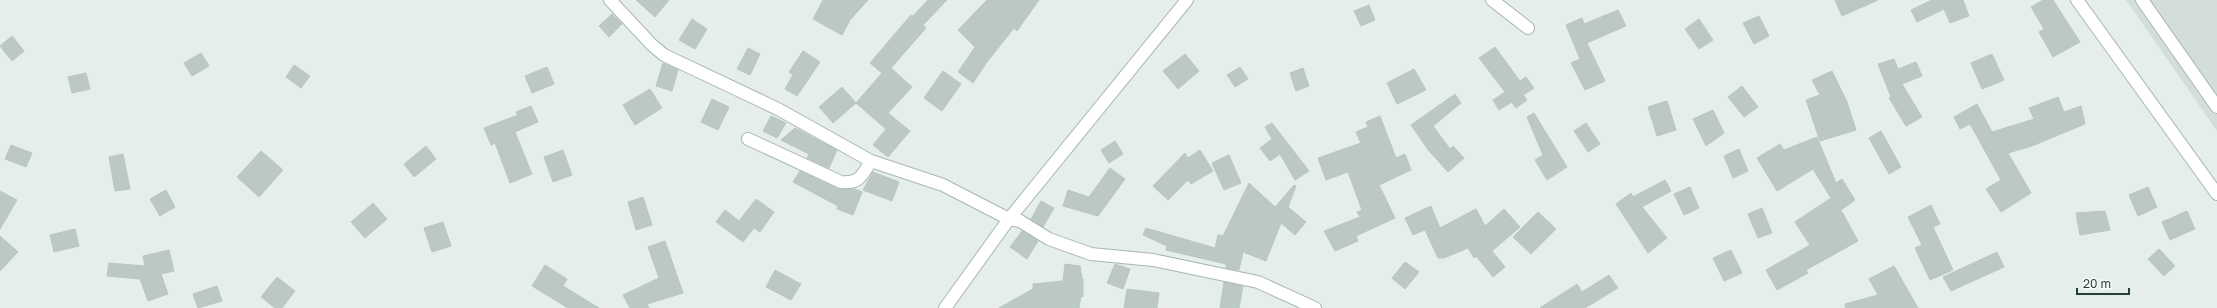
<svg xmlns="http://www.w3.org/2000/svg" width="2217" height="308" font-family="'Golos Text',sans-serif">
  <style>
    .built { fill: #d4ded8 }
    .building { fill: #bbc9c2; stroke: #b8c8c0 }
    .lines { fill: none; stroke-linecap: round; stroke-linejoin: round }
    .minor-casing { stroke: #a8b7b1; stroke-width: 14 }
    .minor { stroke: #fff; stroke-width: 12 }
  </style>
  <rect width="100%" height="100%" fill="#e6eeea"/>
  <!-- built -->
  <path class="built" d="M2126 0H2217V131Z"/>
  <!-- building -->
  <path class="building" d="M636 0H669L655 17Z
    M823 0H868L850 20 842 35 813 19Z
    M928 0H947L923 25 926 28 891 68 912 87 888 113 910 131 888 157 873 145 886 129 856 103 882 73 870 63 911 15 913 16Z
    M987 0H1039L1017 31 1014 28 987 62 973 83 958 72 975 47 958 30Z
    M1835 0H1878L1842 16Z
    M1932 0H1963L1969 16 1950 23 1944 9 1917 22 1911 10Z
    M2043 0H2053L2080 42 2053 57 2039 32 2044 29 2031 7Z
    M1369 5 1375 20 1361 26 1354 11Z
    M1618 10 1626 26 1587 43 1605 81 1585 90 1571 63 1580 59 1566 25 1582 18 1584 24Z
    M612 14 622 24 609 37 599 26Z
    M1759 16 1769 36 1754 44 1743 23Z
    M692 19 707 29 695 49 679 40Z
    M1699 19 1713 40 1699 49 1685 29Z
    M12 36 24 51 12 61 0 46Z
    M1495 47 1520 81 1526 77 1534 88 1523 95 1527 100 1516 108 1512 102 1499 110 1493 100 1505 92 1479 58Z
    M748 48 760 54 750 75 737 69Z
    M803 51 820 62 797 96 785 89 793 75 789 72Z
    M201 53 209 66 192 76 184 63Z
    M1185 54 1199 71 1178 89 1163 71Z
    M1992 54 2004 80 1982 89 1971 63Z
    M1894 59 1898 69 1916 62 1922 76 1902 84 1922 117 1906 126 1889 98 1891 97 1878 64Z
    M663 63 678 70 672 91 656 86Z
    M294 65 310 76 301 88 286 77Z
    M547 67 554 84 532 93 525 76Z
    M1240 67 1248 79 1235 87 1227 75Z
    M1303 68 1309 86 1296 91 1290 73Z
    M1414 69 1426 90 1397 104 1387 83Z
    M943 71 961 84 942 111 924 98Z
    M1832 71 1847 102 1856 130 1820 141 1806 100 1820 95 1812 80Z
    M86 73 90 89 72 93 68 77Z
    M1742 86 1758 107 1744 117 1728 97Z
    M842 87 856 103 833 123 819 107Z
    M650 89 662 108 635 125 623 105Z
    M1455 94 1461 103 1433 126 1450 149 1453 146 1464 158 1448 172 1429 151 1411 125Z
    M2058 97 2064 112 2081 106 2085 124 2032 146 2008 153 2031 193 2001 212 1986 189 2001 180 1970 124 1960 129 1954 117 1977 104 1992 132 2034 119 2029 108Z
    M712 99 729 107 718 130 701 122Z
    M1667 101 1676 130 1657 136 1648 107Z
    M531 106 538 122 515 132 532 174 510 183 495 143 491 145 484 128 518 115 516 112Z
    M1713 110 1724 133 1706 146 1693 119Z
    M1534 113 1567 167 1547 180 1535 160 1543 155 1527 117Z
    M771 116 786 123 777 138 763 131Z
    M1380 116 1396 158 1405 154 1411 170 1379 185 1395 218 1356 236 1358 241 1335 251 1324 231 1360 217 1357 212 1362 210 1348 172 1326 180 1318 158 1361 143 1356 132 1368 127 1366 122Z
    M1272 123 1309 171 1295 180 1280 154 1270 161 1260 148 1272 139 1265 127Z
    M1586 123 1600 144 1588 152 1574 131Z
    M795 128 837 150 829 168 807 158 809 154 781 140Z
    M1881 131 1901 167 1889 174 1869 138Z
    M1817 137 1836 183 1842 179 1855 200 1841 210 1858 241 1806 270 1808 273 1777 290 1766 270 1810 245 1795 222 1831 198 1813 169 1777 191 1757 158 1780 144 1784 150Z
    M1115 141 1123 154 1109 163 1101 150Z
    M11 145 32 153 26 167 5 159Z
    M426 146 436 159 414 177 404 164Z
    M1739 149 1748 171 1733 178 1724 156Z
    M563 150 572 175 553 182 544 157Z
    M1200 150 1213 171 1191 184 1188 180 1168 200 1153 186 1185 153 1188 158Z
    M261 151 283 170 259 197 237 177Z
    M123 154 130 189 115 191 109 157Z
    M1229 155 1241 183 1224 190 1212 163Z
    M1110 168 1125 179 1098 216 1063 206 1068 190 1089 197Z
    M800 171 838 189H855L862 192 853 215 837 209 838 206 793 182Z
    M873 172 899 182 892 201 863 190Z
    M1665 180 1671 191 1642 207 1667 238 1648 253 1616 204 1631 193 1633 197Z
    M1249 183 1275 207 1294 185 1296 186 1288 207 1306 222 1295 235 1281 223 1266 261 1243 252 1239 270 1226 268V264L1166 250 1167 246 1143 235 1146 228 1215 248 1218 235 1223 236Z
    M1690 187 1699 208 1684 215 1674 194Z
    M2148 187 2157 207 2138 216 2129 195Z
    M166 190 175 207 160 216 150 199Z
    M0 191 17 200 0 229Z
    M643 197 652 225 636 230 628 202Z
    M756 199 774 212 760 232 754 228 743 242 716 222 725 210 739 221Z
    M1041 201 1054 208 1043 227 1031 219Z
    M373 203 387 219 365 238 351 222Z
    M1931 205 1940 224 1933 227 1953 270 1930 280 1915 248 1922 245 1908 217Z
    M1431 206 1440 228 1476 209 1485 226 1504 209 1520 227 1492 251 1505 267 1493 277 1476 256 1474 258 1468 248 1444 258H1438L1425 230 1413 235 1405 218Z
    M1762 208 1772 233 1758 238 1748 214Z
    M2105 211 2110 230 2080 235 2076 213Z
    M2187 211 2195 229 2170 240 2162 222Z
    M1538 212 1556 229 1531 254 1513 237Z
    M443 222 451 246 432 252 424 228Z
    M75 229 79 246 54 252 50 235Z
    M1022 231 1038 241 1027 259 1010 247Z
    M0 236 18 252 0 271Z
    M665 241 683 293 647 304 649 308H630L623 295 659 278 648 247Z
    M2159 249 2175 266 2164 276 2148 259Z
    M169 250 174 271 161 274 168 294 148 301 140 279 107 276 109 263 145 266 143 256Z
    M1731 250 1742 273 1724 281 1713 258Z
    M1997 252 2004 267 1951 291 1943 277Z
    M1405 262 1419 272 1405 289 1392 278Z
    M1065 264 1080 266 1082 279H1083V297L1081 296 1079 308H999L1033 289V284L1063 281Z
    M1115 264 1130 269 1123 289 1107 283Z
    M545 265 567 279 563 286 599 308H568L532 286Z
    M1894 266 1918 308H1846L1845 304 1878 295 1869 279Z
    M775 270 801 284 791 300 766 287Z
    M1609 275 1618 288 1585 308H1540L1577 284 1582 292Z
    M277 277 295 291 282 308H275L261 297Z
    M1224 282 1243 286 1239 308H1220Z
    M217 286 222 301 198 308 193 294Z
    M1127 289 1159 293 1157 308H1124Z"/>
  <g class="lines">
    <!-- minor casing -->
    <g class="minor-casing">
      <path id="minor" d="M610 0 652 45 664 55 778 109 871 161 943 185 1009 219 1020 221 1049 239 1091 254 1153 260 1258 282 1315 308
        M1492 0 1528 28
        M2077 0 2217 194
        M2142 0 2217 107
        M748 139 841 182C860 184 862 175 871 161
        M945 308 1009 219 1187 0"/>
    </g>
    <!-- minor -->
    <use href="#minor" class="minor"/>
  </g>
  <!-- scale -->
  <path d="M2077 288v6h52v-6" fill="none" stroke="#244137" stroke-width="2"/>
  <text x="2083" y="288" font-size="12" fill="#244137" stroke="#f6fbf8" stroke-width="3" paint-order="stroke">20 m</text>
</svg>
